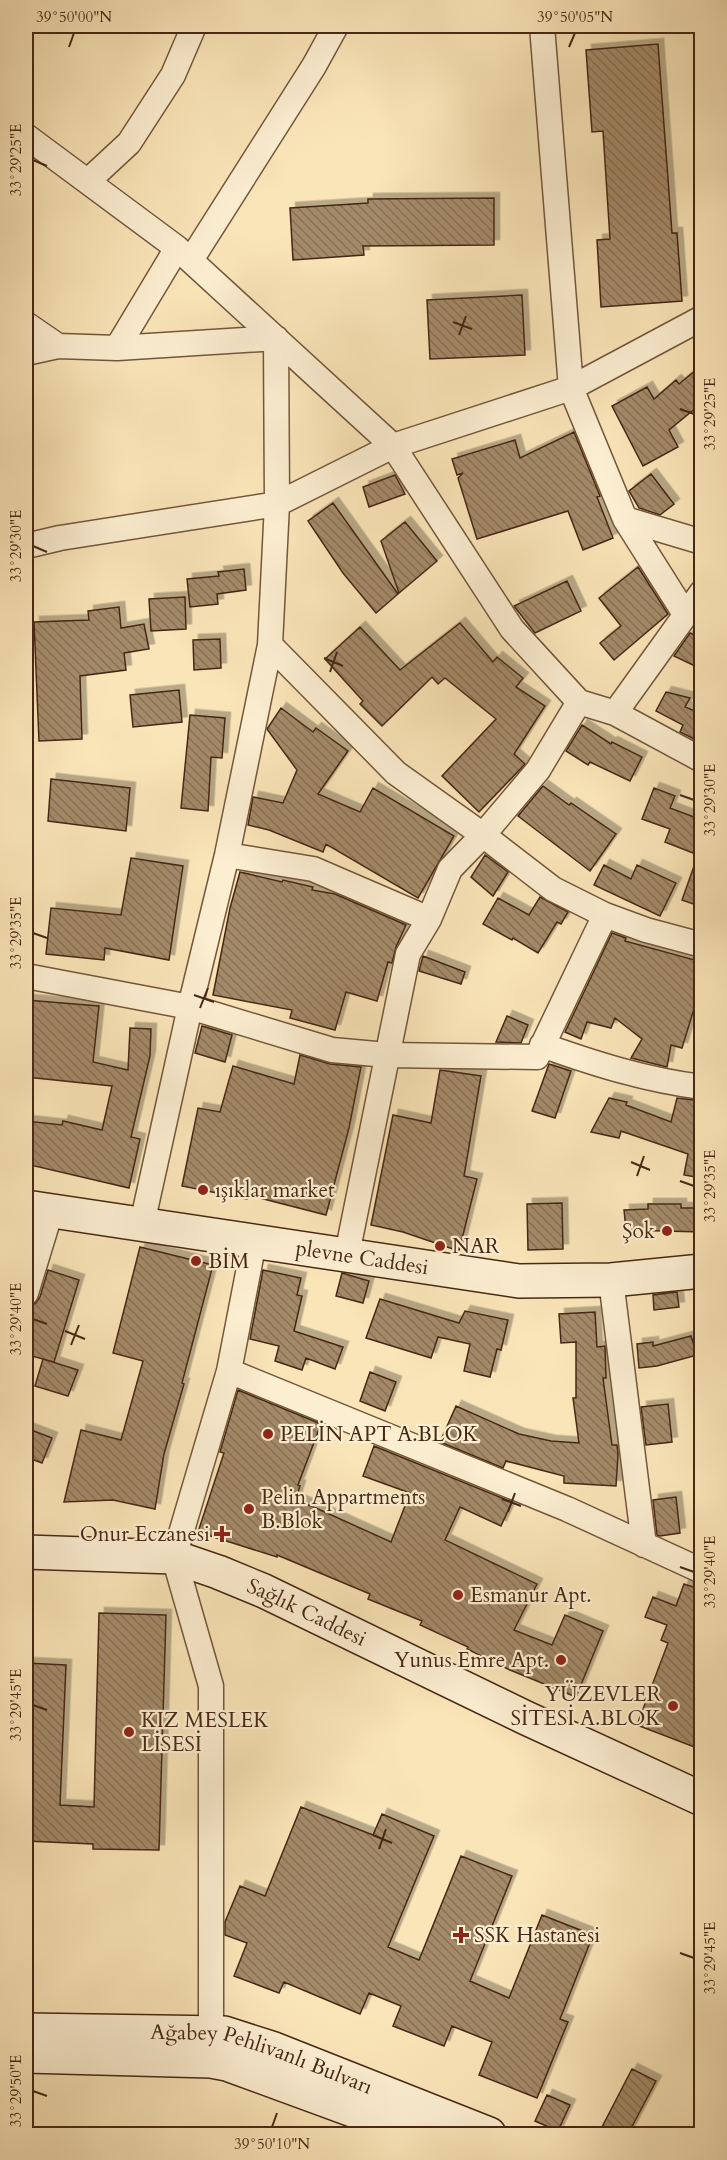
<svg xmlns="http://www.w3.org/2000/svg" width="727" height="2160" font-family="Cardo,serif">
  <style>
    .building { fill: url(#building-back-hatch); stroke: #462813; stroke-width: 1.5; filter: url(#shadow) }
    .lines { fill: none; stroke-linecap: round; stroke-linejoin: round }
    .street-casing { stroke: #73573c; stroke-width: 27 }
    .secondary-casing { stroke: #462813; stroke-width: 36 }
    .street { stroke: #fceed1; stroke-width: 24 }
    .secondary { stroke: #fceed1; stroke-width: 33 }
    .ticks { fill: none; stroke: #462813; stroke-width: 2 }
    .poi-dot { fill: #8f2418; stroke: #fceed1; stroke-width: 2 }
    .labels { text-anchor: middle; stroke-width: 4.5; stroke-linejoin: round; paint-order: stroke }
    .poi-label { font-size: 21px; fill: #462813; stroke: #fceed1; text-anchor: start }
    .street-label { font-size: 21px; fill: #462813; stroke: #fceed1 }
    .neatline { fill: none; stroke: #462813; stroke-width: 2 }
    .ticks-label { font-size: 15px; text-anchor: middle; fill: #462813 }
  </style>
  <defs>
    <pattern id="building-back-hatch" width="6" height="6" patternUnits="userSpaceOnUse" patternTransform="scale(1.5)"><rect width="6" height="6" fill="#a48a69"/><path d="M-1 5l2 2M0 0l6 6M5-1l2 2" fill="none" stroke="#877155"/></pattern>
    <filter id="shadow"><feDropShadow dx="5.5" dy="-5.5" stdDeviation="0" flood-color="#0004"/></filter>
  </defs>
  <rect width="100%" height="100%" fill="#fae5b8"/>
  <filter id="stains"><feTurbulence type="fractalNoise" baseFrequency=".00333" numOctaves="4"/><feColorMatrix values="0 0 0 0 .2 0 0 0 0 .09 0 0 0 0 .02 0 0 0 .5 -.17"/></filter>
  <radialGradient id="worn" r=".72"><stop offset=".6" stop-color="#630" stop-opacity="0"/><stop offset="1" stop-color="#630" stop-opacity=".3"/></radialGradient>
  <!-- building -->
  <path class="building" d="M658 44 672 233H677L682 301 601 307 597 240 610 239 603 131 592 132 586 50Z
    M494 198V245L363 246 364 255 293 260 290 208 368 203V199Z
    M522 295 525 355 430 359 427 300Z
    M702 365V403L669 430 678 447 643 466 612 406 647 387 654 399 676 380 679 384Z
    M574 432 600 496 597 497 613 538 583 550 568 511 477 539 458 478 463 473 457 475 452 459 515 440 520 458Z
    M651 474 674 504 660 515 639 508 629 491Z
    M395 475 405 494 369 507 363 487Z
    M333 503 398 594 376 613 343 573 308 521Z
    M405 522 437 561 399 593 381 541Z
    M638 567 668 614 614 660 600 643 621 626 599 598Z
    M244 569 246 590 217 594 218 604 190 607 187 579 219 576 218 572Z
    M567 581 581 611 535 633 514 606Z
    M185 597 186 629 151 631 149 599Z
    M119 607 121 628 144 624 149 649 124 653 126 670 80 676 82 739 39 741 34 622 89 620 88 611Z
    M460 623 493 662 497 657 523 678 516 687 545 706 514 754 525 764 479 812 442 776 496 719 445 678 438 684 432 677 382 726 360 704 363 701 325 659 360 627 400 670Z
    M690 633 702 638V658L697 667 674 656Z
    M220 639 221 668 194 670 193 640Z
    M179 690 182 722 133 727 130 695Z
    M666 692 690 698 685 707 702 714V743L680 732 683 725 656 711Z
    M281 708 313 732 316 728 348 751 318 794 360 812 373 788 454 836 418 898 326 844 323 852 269 830 248 825 253 797 283 803 297 770 267 729Z
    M190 715 225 718 222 758 211 757 208 811 181 808Z
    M582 725 611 744 612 742 642 757 630 781 590 762 588 765 566 751Z
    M51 779 130 788 126 831 48 821Z
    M543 786 569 805 571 803 616 834 590 871 518 816Z
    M654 788 675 796 670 808 702 820V831L693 853 665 842 670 829 642 819Z
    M699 852H702V907L682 900Z
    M485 855 508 872 493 896 471 877Z
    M131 858 183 866 169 960 105 948 104 960 46 954 51 908 121 915Z
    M604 865 631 879 637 865 676 883 660 916 594 885Z
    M240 872 282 882 283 880 313 887 312 890 335 894 406 925 396 947 392 963 388 962 377 1001 346 992 335 1030 290 1018 292 1010 213 995 230 908Z
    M540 897 568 912 561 924 557 922 538 953 513 938 512 940 483 924 498 898 529 915Z
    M612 933 626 938 625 941 702 962V976L697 999 682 1048 671 1045 667 1067 631 1058 642 1039 615 1018 611 1028 587 1022 581 1039 565 1032Z
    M423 956 465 972 461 984 419 971Z
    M26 1000 99 1006 93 1062 128 1070 130 1028 151 1029 150 1056 131 1137 140 1139 129 1188 26 1164V1121L62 1125 63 1121 102 1130 112 1086 26 1077Z
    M507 1016 528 1025 521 1043 496 1042Z
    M202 1026 232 1035 225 1062 195 1053Z
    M300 1055 330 1064 361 1067 349 1128 326 1215 248 1195 247 1199 182 1186 198 1108 220 1112 233 1066 294 1084Z
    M549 1064 571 1071 555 1118 532 1111Z
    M440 1070 481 1076 464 1176 477 1179 459 1251 403 1232 371 1225 393 1115 431 1123Z
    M609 1098 627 1102 626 1105 671 1122 677 1098 702 1101V1178L684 1175 688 1154 621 1131 619 1138 591 1132Z
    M562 1203 563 1249 528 1250 527 1204Z
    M648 1204H681V1208H702V1232L626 1230 624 1210 648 1209Z
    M140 1247 213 1265 182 1383 184 1384 164 1454 155 1509 113 1500 64 1502 81 1430 121 1440 143 1361 113 1353Z
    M48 1270 79 1280 54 1362 28 1355 29 1348 26 1346 27 1318 30 1306 36 1303 40 1297Z
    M263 1270 301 1278 297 1295 302 1296 294 1331 343 1347 335 1369 306 1358 302 1370 275 1361 279 1346 250 1339Z
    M342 1273 369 1281 363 1303 336 1296Z
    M677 1292 679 1307 654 1310 653 1295Z
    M380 1299 459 1323 465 1311 508 1320 501 1350 497 1349 490 1377 464 1371 470 1344 438 1337 431 1358 366 1338Z
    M595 1312 597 1347 605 1346 606 1378H603L612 1445H617L618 1454 616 1486 564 1483V1476L506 1461 503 1468 440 1442 456 1406 519 1434 551 1441 579 1443 573 1398H576V1342L561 1343 559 1314Z
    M691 1336 697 1355 657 1366 639 1368 637 1344 653 1342V1346Z
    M43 1359 78 1370 68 1396 35 1386Z
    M370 1372 396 1382 385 1411 360 1401Z
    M238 1390 321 1424 298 1485 300 1486 296 1499 391 1542 410 1493 363 1476 374 1446 512 1502 501 1526 460 1507 445 1540 537 1584 514 1630 552 1645 565 1615 603 1631 576 1697 510 1670 467 1649 468 1647 420 1625 422 1621 368 1599 370 1594 277 1555V1557L198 1532 224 1453 220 1452Z
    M668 1404 672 1442 646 1445 641 1407Z
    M26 1428 52 1438 42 1463 26 1457Z
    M676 1497 680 1533 660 1536 657 1535 653 1500Z
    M684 1584 702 1590V1750L637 1725 668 1643 661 1640 667 1625 645 1617 653 1597 676 1606Z
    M99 1613 166 1615 159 1850 93 1849V1844L26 1841V1663L66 1665 60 1805 94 1807Z
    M301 1807 373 1835 382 1814 434 1836 388 1947 419 1960 461 1856 512 1876 470 1981 509 1998 542 1915 593 1935 560 2019 568 2022 537 2098 479 2075 492 2042 452 2026 444 2046 393 2026 401 2006 369 1993 360 2014 284 1982 279 1993 234 1976 247 1943 225 1935V1922L240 1886 265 1896Z
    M632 2069 656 2081 628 2134H612L601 2129Z
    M547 2095 570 2105 558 2131 535 2121Z"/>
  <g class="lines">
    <!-- street casing -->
    <g class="street-casing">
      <path id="street" d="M542 26 571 388 625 519 685 614
        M26 136 177 248 393 446 512 629 579 702 615 713 702 760
        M88 181 129 143 173 75 194 26
        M191 260 314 66 336 26
        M26 324 58 346
        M117 348 177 248
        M26 353 58 346 117 348 276 338 277 504 270 645 227 855 190 1007 142 1224
        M625 519 702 542
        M26 546 60 538 277 504 393 446 571 388 702 318
        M270 645 396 773 483 835 553 889 605 915 646 930 702 945
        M615 713 702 592
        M227 855 313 869 429 919
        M26 976 190 1007 332 1050 387 1055 537 1057 605 915
        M542 1045C595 1064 646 1080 702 1087
        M347 1254 408 954 429 919 450 869 483 835 538 770 579 702
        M611 1280 644 1545
        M26 1293 51 1211
        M229 1371 567 1509 702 1571
        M211 2049V1686L174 1557 229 1371 254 1242"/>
    </g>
    <!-- secondary casing -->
    <g class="secondary-casing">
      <g id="secondary">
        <path id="s1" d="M26 1207 519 1281 611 1280 702 1271"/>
        <path id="s2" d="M26 1552 174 1557 218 1572 264 1591 526 1718 702 1799"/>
        <path id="s3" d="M26 2030 224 2033 274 2049 489 2134"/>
        <path d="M26 2056 211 2061 227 2064 418 2134"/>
      </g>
    </g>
    <!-- street -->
    <use href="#street" class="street"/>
    <!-- secondary -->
    <use href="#secondary" class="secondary"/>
  </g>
  <!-- ticks -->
  <path class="ticks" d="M69 47 74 33M569 47 575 33M33 160 47 166M453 322 472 329M459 335 466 316M680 409 694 414M33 546 47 552M324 658 343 666M330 672 337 652M680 795 694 800M33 933 47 938M194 995 214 1002M200 1008 208 988M631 1162 650 1170M637 1176 644 1156M680 1181 694 1186M33 1319 47 1324M65 1331 85 1339M71 1345 79 1325M502 1499 521 1506M508 1512 515 1493M680 1567 694 1572M33 1705 47 1710M373 1835 392 1843M379 1849 386 1829M680 1953 694 1958M33 2091 47 2096M272 2127 277 2113"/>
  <!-- markers -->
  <g class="poi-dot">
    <circle cx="203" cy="1190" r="6"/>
    <circle cx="667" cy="1231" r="6"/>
    <circle cx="440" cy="1246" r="6"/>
    <circle cx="196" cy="1261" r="6"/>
    <circle cx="268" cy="1434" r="6"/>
    <circle cx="249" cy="1509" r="6"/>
    <path d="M219 1525h6v6h6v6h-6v6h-6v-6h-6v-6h6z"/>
    <circle cx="458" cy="1595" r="6"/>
    <circle cx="561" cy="1660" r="6"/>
    <circle cx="673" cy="1706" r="6"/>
    <circle cx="129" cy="1732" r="6"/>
    <path d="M458 1926h6v6h6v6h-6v6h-6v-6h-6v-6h6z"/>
  </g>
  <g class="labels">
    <!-- poi labels -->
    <g class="poi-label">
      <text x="215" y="1197">ışıklar market</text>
      <text x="655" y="1238" text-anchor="end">Şok</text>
      <text x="452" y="1253">NAR</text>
      <text x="208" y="1268">BİM</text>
      <text x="280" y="1441">PELİN APT A.BLOK</text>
      <text x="261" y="1504">Pelin Appartments<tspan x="261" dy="24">B.Blok</tspan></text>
      <text x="210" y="1541" text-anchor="end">Onur Eczanesi</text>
      <text x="470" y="1602">Esmanur Apt.</text>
      <text x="549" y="1667" text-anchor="end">Yunus Emre Apt.</text>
      <text x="661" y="1701" text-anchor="end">YÜZEVLER<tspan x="661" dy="24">SİTESİ A.BLOK</tspan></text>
      <text x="141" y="1727">KIZ MESLEK<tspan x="141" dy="24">LİSESİ</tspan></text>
      <text x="474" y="1942">SSK Hastanesi</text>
    </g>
    <!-- street labels -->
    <g class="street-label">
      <text dy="7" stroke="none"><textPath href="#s1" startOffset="340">plevne Caddesi</textPath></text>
      <text dy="7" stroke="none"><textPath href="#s2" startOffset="292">Sağlık Caddesi</textPath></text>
      <text dy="7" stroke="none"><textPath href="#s3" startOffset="240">Ağabey Pehlivanlı Bulvarı</textPath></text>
    </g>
  </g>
  <!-- margin -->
  <rect width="727" height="2160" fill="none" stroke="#fae5b8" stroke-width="66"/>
  <rect x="33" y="33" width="661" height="2094" class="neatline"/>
  <g class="ticks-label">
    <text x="74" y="22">39°50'00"N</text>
    <text x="575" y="22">39°50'05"N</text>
    <text transform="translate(16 160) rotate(-90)" y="5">33°29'25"E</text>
    <text transform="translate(710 414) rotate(-90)" y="5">33°29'25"E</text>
    <text transform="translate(16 546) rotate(-90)" y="5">33°29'30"E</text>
    <text transform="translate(710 800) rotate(-90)" y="5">33°29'30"E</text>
    <text transform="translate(16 933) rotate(-90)" y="5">33°29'35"E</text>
    <text transform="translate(710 1186) rotate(-90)" y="5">33°29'35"E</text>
    <text transform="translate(16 1319) rotate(-90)" y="5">33°29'40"E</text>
    <text transform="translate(710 1572) rotate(-90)" y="5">33°29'40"E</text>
    <text transform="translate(16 1705) rotate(-90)" y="5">33°29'45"E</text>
    <text transform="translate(710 1958) rotate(-90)" y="5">33°29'45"E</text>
    <text transform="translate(16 2091) rotate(-90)" y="5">33°29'50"E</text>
    <text x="272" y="2149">39°50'10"N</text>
  </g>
  <rect width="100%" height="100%" filter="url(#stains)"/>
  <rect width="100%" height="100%" fill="url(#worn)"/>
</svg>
